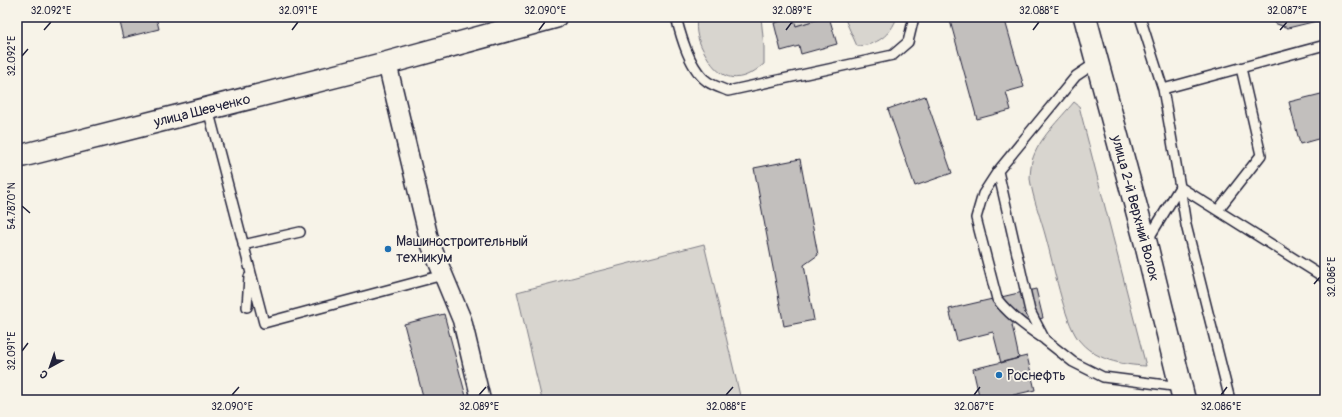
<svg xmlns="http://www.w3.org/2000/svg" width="1342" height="417" font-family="Pangolin,sans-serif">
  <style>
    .green { fill: #d8d5cf; stroke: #7d7c85 }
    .building { fill: #c2bfbd; stroke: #22223b }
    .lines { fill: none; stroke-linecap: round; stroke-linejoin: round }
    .lane-casing { stroke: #22223b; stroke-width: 12 }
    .street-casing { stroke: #22223b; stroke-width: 21 }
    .secondary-casing { stroke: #22223b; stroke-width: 25 }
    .primary-casing { stroke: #22223b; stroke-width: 25 }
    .lane { stroke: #f7f3e8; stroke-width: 9 }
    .street { stroke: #f7f3e8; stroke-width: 18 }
    .secondary { stroke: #f7f3e8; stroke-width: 22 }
    .primary { stroke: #f7f3e8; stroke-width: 22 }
    .ticks { fill: none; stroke: #22223b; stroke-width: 1.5 }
    .poi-dot { fill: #1f6fb2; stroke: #f7f3e8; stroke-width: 1.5 }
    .labels { text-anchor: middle; stroke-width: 3.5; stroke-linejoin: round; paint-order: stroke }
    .street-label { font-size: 14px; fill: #22223b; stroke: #f7f3e8 }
    .poi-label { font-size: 14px; fill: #22223b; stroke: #f7f3e8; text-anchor: start }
    .neatline { fill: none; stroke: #22223b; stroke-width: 1.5 }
    .ticks-label { font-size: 10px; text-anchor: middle; fill: #22223b }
  </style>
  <rect width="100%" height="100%" fill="#f7f3e8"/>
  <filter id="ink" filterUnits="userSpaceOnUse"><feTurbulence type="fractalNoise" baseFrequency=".025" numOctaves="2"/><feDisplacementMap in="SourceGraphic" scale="8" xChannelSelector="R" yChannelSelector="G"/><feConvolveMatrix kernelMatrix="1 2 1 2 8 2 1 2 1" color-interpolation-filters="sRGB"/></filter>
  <g filter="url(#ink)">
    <!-- green -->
    <path class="green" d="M697 17H761L764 47V64C740 84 722 83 706 55 698 42 695 32 697 17Z
      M793 17H826L796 26Z
      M844 17H897C891 35 876 46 857 46Z
      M1074 102 1079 106 1146 366C1122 365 1094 360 1078 339 1064 320 1053 263 1046 238 1041 219 1033 199 1030 179 1030 174 1031 166 1032 161 1038 139 1060 119 1074 102Z
      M704 244 741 400H542L517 292Z"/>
    <!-- building -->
    <path class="building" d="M118 17H156L159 29 123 38Z
      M826 17H829L837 44 801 54 799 46 781 51 774 23 793 18 796 26Z
      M949 17H1004L1024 87 1006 92 1011 110 977 119Z
      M1270 17H1325V19L1288 28 1274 23Z
      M1325 93V137L1300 144 1289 102Z
      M925 96 952 173 915 186 888 109Z
      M800 159 818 255 804 265 814 320 784 326 754 168Z
      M1036 289 1043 318 1012 325 1019 358 1001 363 993 332 957 341 949 309Z
      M444 314 467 400H424L404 324Z
      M1027 356 1035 390 992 400H980L973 369Z"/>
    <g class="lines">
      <!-- lane casing -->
      <g class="lane-casing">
        <path id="lane" d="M676 17C681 37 690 70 708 82 714 86 721 88 728 91L893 55 908 42 914 17
          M1140 17 1163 89 1180 187 1325 278
          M1097 62 1076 76 998 171 1030 311 1045 340 1073 362 1103 377 1181 387
          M1163 89 1325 45
          M208 109 264 323 443 275
          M998 171 983 194 976 218 997 299C1010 316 1027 328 1044 339
          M1180 187 1186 225 1230 400
          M1218 210 1261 155 1241 68
          M1147 241 1180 187
          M243 245 300 232
          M247 307 249 277"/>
      </g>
      <!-- street casing -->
      <g class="street-casing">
        <path id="street" d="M387 63 430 243 462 320 481 400"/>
      </g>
      <!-- secondary casing -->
      <g class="secondary-casing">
        <path id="secondary" d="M17 157 387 63 555 17"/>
      </g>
      <!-- primary casing -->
      <g class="primary-casing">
        <path id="primary" d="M1085 17 1146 244 1184 400"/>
      </g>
      <!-- lane -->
      <use href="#lane" class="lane"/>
      <!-- street -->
      <use href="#street" class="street"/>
      <!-- secondary -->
      <use href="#secondary" class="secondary"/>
      <!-- primary -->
      <use href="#primary" class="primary"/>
    </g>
  </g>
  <!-- ticks -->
  <path class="ticks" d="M44 30 51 22M292 30 298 22M539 30 545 22M786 30 792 22M1033 30 1039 22M1280 30 1287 22M22 56 28 49M22 206 30 213M1314 284 1320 277M22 351 28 343M232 395 239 387M479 395 486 387M726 395 733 387M974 395 980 387M1221 395 1227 387"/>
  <!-- markers -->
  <g class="poi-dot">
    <circle cx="388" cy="249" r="4"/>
    <circle cx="999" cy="375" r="4"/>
  </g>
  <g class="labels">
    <!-- street labels -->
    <g class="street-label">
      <text transform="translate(202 110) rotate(-14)" y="5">улица Шевченко</text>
      <text transform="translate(1136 208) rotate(75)" y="5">улица 2-й Верхний Волок</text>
    </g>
    <!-- poi labels -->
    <g class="poi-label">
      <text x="396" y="246">Машиностроительный<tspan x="396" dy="16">техникум</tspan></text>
      <text x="1007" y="380">Роснефть</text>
    </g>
  </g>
  <!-- margin -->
  <rect width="1342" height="417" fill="none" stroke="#f7f3e8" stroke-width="44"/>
  <!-- north arrow -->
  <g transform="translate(50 367) rotate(220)" stroke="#f7f3e8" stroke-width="3" paint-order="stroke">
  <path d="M0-3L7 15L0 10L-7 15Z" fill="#22223b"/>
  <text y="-6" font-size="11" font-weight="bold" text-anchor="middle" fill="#22223b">С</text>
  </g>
  <rect x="22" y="22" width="1298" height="373" class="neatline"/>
  <g class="ticks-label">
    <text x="51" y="14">32.092°E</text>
    <text x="298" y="14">32.091°E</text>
    <text x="545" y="14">32.090°E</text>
    <text x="792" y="14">32.089°E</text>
    <text x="1039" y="14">32.088°E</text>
    <text x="1287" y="14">32.087°E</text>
    <text transform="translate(11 56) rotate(-90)" y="4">32.092°E</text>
    <text transform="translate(11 206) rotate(-90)" y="4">54.7870°N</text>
    <text transform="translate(1331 277) rotate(-90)" y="4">32.086°E</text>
    <text transform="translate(11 351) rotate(-90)" y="4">32.091°E</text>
    <text x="232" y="410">32.090°E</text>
    <text x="479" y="410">32.089°E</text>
    <text x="726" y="410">32.088°E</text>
    <text x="974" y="410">32.087°E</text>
    <text x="1221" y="410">32.086°E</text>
  </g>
</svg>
